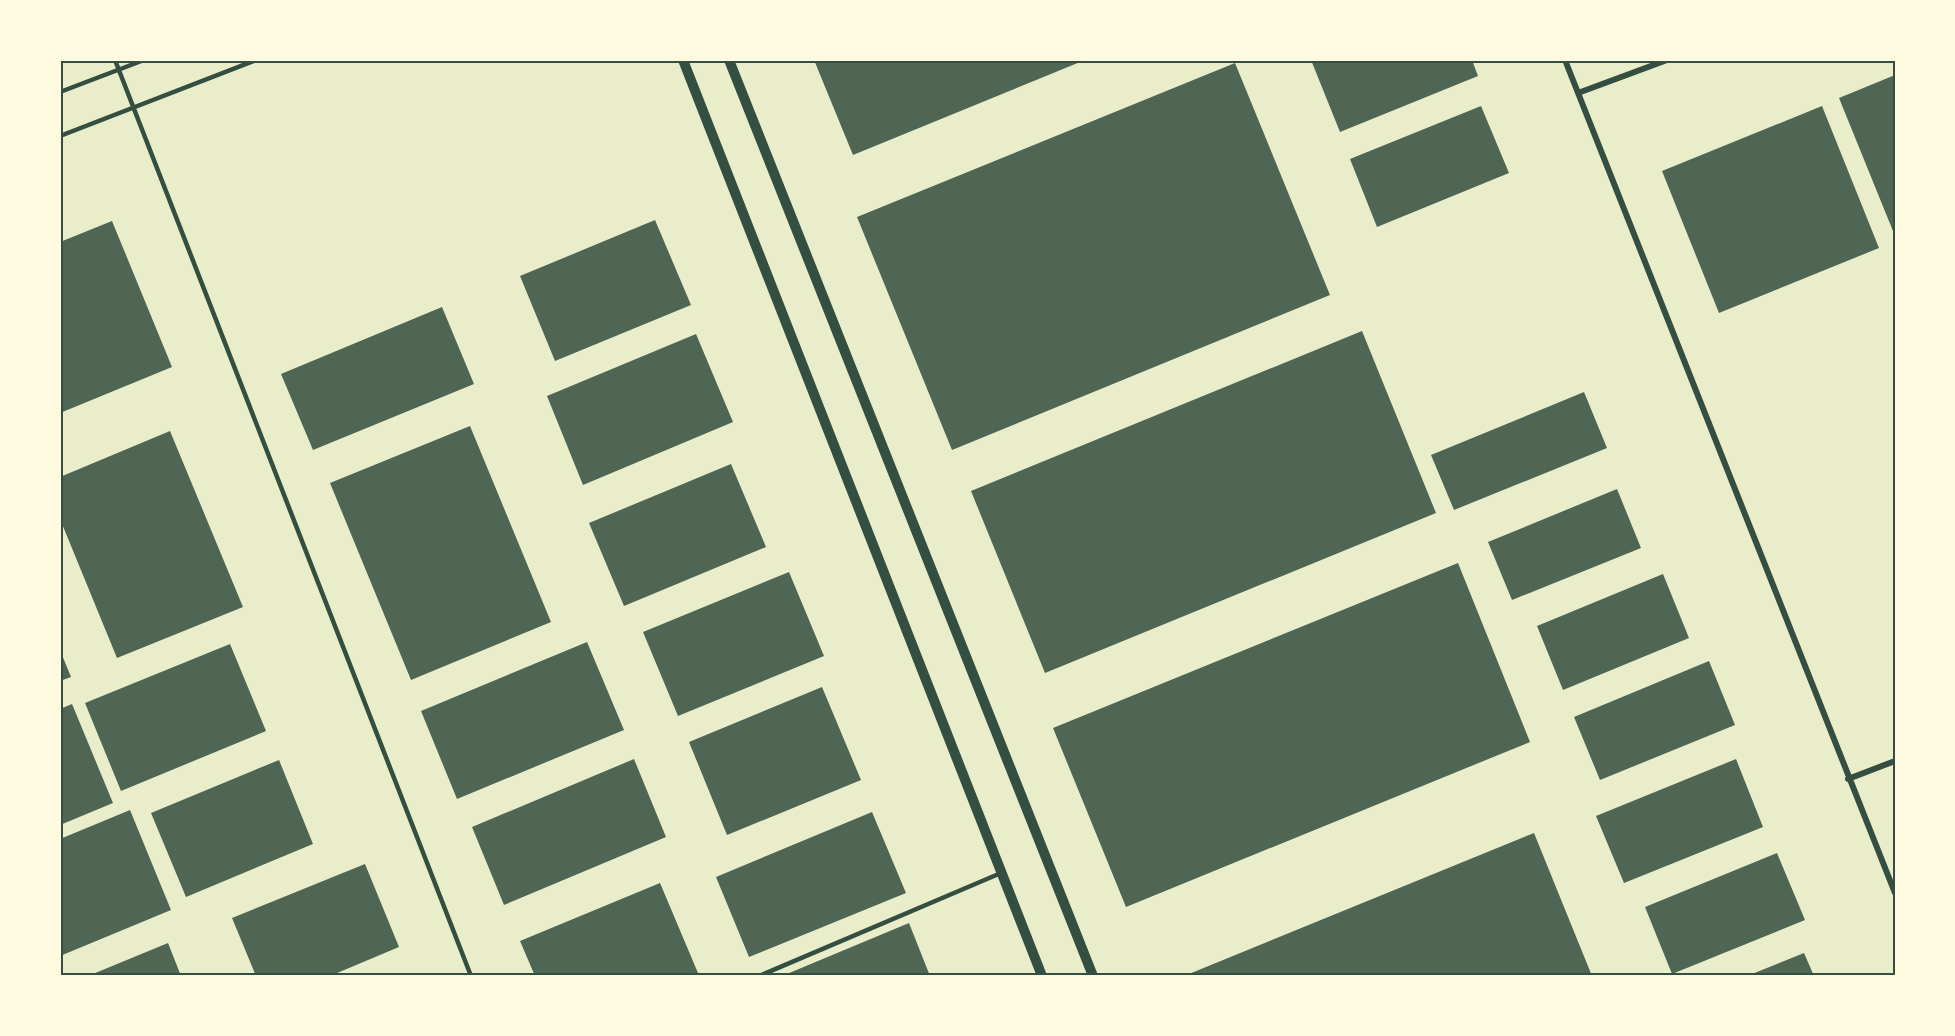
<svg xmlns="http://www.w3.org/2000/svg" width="1955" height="1036" font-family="Rubik,sans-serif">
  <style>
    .building { fill: #4f6655 }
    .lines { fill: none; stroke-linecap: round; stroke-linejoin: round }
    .service { stroke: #344e41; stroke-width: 4.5 }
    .minor { stroke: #344e41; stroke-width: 6 }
    .tertiary { stroke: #344e41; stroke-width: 10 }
    .neatline { fill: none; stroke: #344e41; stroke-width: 2 }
  </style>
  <rect width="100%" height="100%" fill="#e9edc9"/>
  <!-- building -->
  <path class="building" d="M814 60H1085L853 155Z
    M1311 60H1472L1478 76 1340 132Z
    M1235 63 1330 295 952 450 857 217Z
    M1895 75V236L1839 98Z
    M1481 106 1509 173 1377 227 1350 159Z
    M1822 106 1879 248 1719 313 1662 171Z
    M655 220 691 305 555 361 520 276Z
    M112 221 172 367 60 413V242Z
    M442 307 474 384 313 450 281 374Z
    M1362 331 1436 513 1045 673 971 491Z
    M696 334 733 422 583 485 547 396Z
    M1584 392 1607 448 1454 510 1431 455Z
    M470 426 551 622 411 680 330 483Z
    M170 431 243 607 117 658 60 519V477Z
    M731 464 766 547 624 606 589 523Z
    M1617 489 1641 548 1512 600 1488 542Z
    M1458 563 1530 742 1126 907 1053 728Z
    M789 572 824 656 678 716 643 632Z
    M1663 574 1689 638 1563 690 1537 626Z
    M587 642 624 730 457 799 421 711Z
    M230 644 266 731 121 791 85 703Z
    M60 650 71 677 60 681Z
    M1709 661 1735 725 1600 780 1574 717Z
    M822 687 861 780 727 835 689 742Z
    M72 704 113 803 60 825V709Z
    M634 759 666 837 504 905 472 827Z
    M1736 759 1763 827 1624 883 1596 816Z
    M279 760 313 844 186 897 151 813Z
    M130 810 171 910 60 956V839Z
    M872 812 906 893 749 957 716 877Z
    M1534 833 1592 976H1184Z
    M1777 853 1805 920 1672 974 1645 907Z
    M365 864 399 947 330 976H256L232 918Z
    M660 883 698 973 692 976H535L520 941Z
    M909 923 930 976H782Z
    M168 943 181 976H88Z
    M1804 953 1814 976H1747Z"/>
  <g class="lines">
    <!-- service -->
    <path class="service" d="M115 60 471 976
      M60 92 144 60
      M60 136 256 60
      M759 976 1001 873"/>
    <!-- minor -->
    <path class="minor" d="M1565 60 1895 893
      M1578 93 1667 60
      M1848 779 1895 761"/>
    <!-- tertiary -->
    <path class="tertiary" d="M683 60 1042 976
      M729 60 1093 976"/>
  </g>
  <!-- border -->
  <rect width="1955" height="1036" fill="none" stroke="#fefae0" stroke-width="123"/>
  <rect x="62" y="62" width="1832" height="912" class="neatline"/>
</svg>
